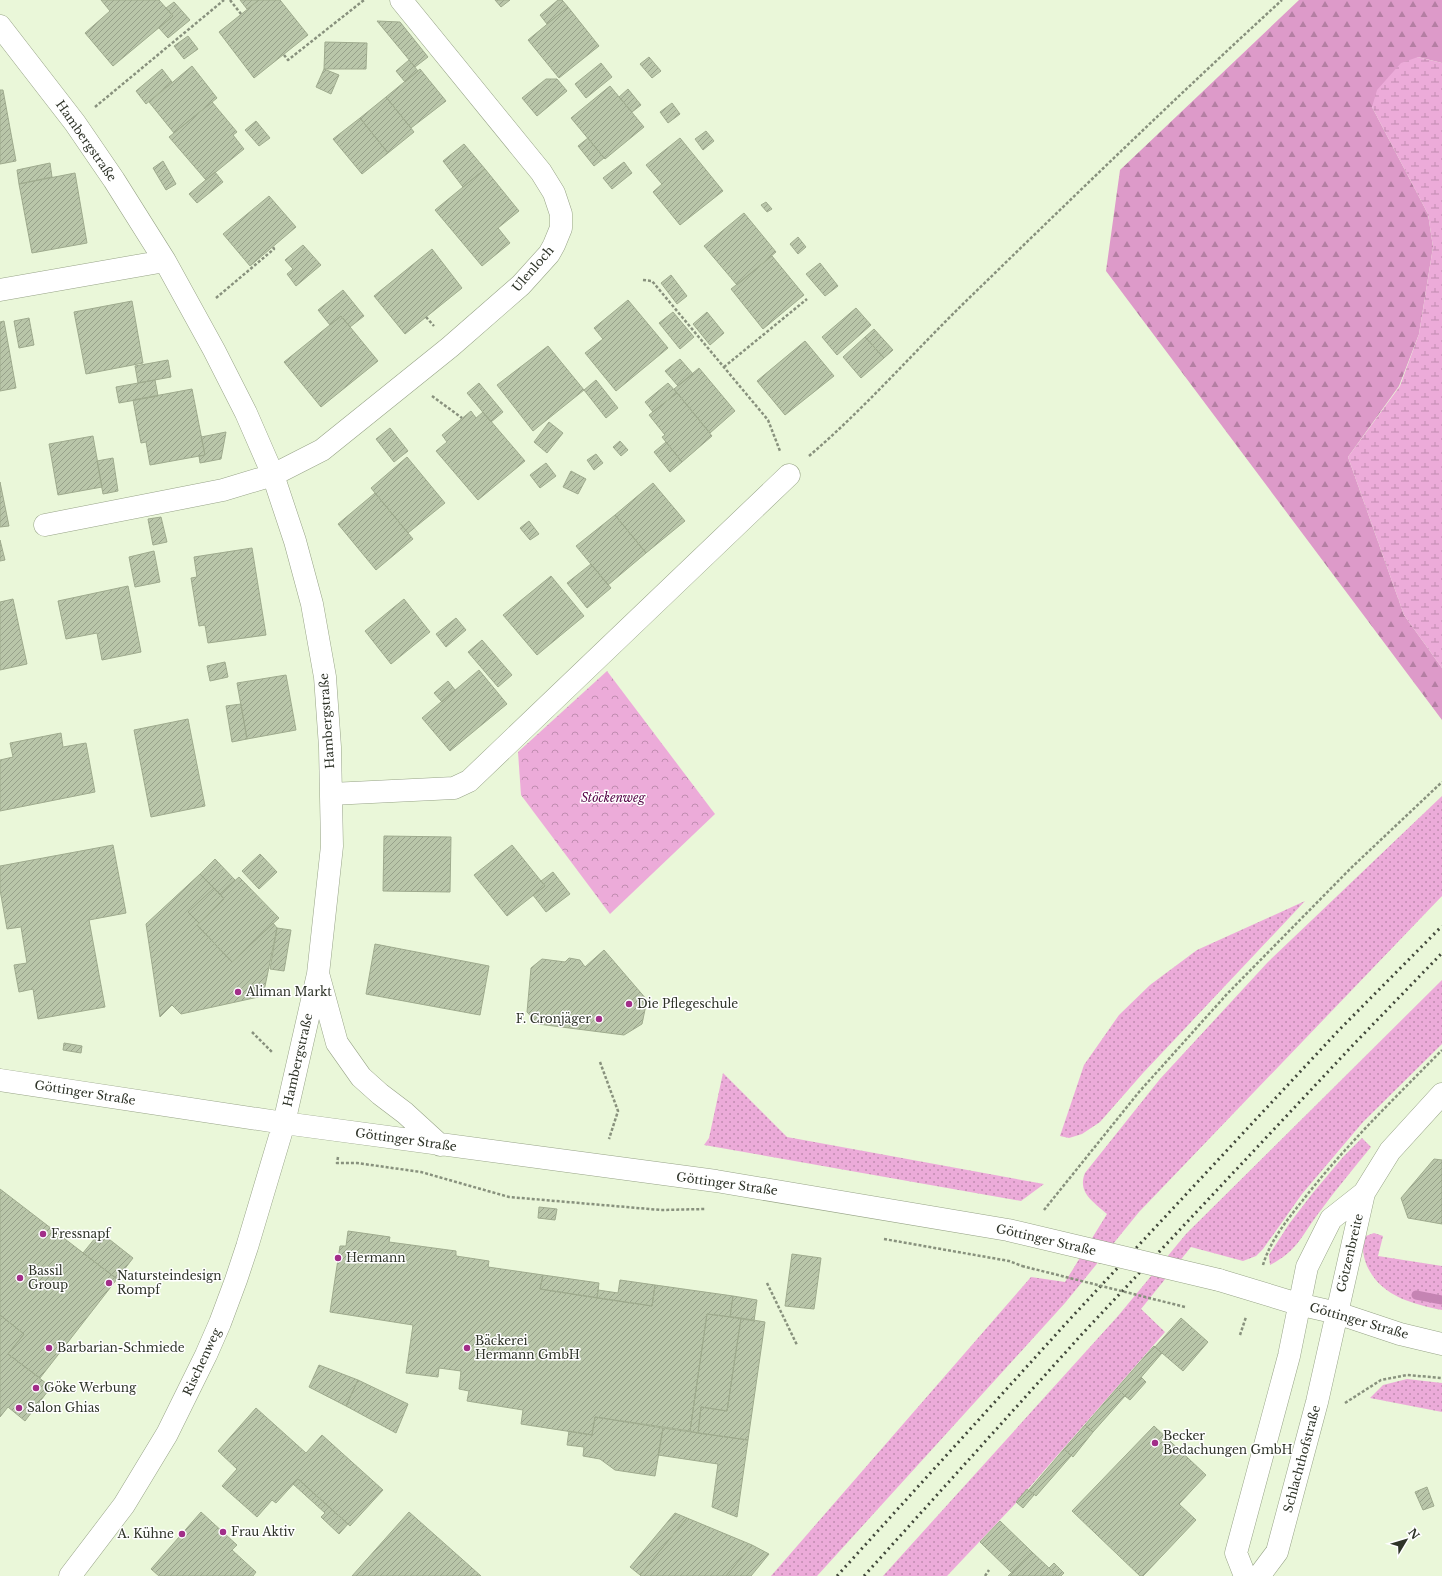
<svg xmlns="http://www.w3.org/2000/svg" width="1442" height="1576" font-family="'Libre Baskerville',serif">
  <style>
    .grass { fill: url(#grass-dots) }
    .forest { fill: url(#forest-firs) }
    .wetland { fill: url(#wetland-marsh) }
    .park { fill: url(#park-crowns) }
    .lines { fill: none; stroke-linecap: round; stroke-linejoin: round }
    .stream { stroke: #c584b3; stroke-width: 9 }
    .building { fill: url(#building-hatch); stroke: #9fab8e }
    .minor-casing { stroke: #97a387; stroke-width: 23 }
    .path { stroke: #88917d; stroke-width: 2.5; stroke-dasharray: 3 2; stroke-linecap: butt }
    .minor { stroke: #fff; stroke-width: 22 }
    .rail { stroke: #41473a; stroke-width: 3; stroke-dasharray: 2 4; stroke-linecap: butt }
    .minor-bridge-casing { stroke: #97a387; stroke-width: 23; stroke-linecap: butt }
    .path-bridge { stroke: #88917d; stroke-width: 2.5; stroke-dasharray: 3 2; stroke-linecap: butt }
    .minor-bridge { stroke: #fff; stroke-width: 22 }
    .poi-dot { fill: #a22e89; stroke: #fff; stroke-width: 1.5 }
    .labels { text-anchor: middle; stroke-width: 3; stroke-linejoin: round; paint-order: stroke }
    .street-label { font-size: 12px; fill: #2e3328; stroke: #fff }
    .park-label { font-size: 12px; font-style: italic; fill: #540446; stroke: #fff }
    .poi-label { font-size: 12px; fill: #2e3328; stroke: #fff; text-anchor: start }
  </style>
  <defs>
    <pattern id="grass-dots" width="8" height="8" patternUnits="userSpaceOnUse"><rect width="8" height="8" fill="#ecabd9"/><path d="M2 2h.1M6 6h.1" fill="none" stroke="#c08cb0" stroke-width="1.8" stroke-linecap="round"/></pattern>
    <pattern id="forest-firs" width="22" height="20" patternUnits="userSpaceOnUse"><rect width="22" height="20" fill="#dd9ac9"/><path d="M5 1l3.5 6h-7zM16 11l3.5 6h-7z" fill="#b47ea3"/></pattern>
    <pattern id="wetland-marsh" width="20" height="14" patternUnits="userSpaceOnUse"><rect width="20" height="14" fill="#ecabd9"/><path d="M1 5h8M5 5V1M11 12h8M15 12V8" fill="none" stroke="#c08cb0"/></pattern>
    <pattern id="park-crowns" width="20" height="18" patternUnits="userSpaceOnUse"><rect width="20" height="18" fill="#ecabd9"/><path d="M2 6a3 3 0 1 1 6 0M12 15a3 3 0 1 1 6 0" fill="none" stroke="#c08cb0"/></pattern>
    <pattern id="building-hatch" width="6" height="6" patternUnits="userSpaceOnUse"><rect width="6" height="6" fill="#b9c6a9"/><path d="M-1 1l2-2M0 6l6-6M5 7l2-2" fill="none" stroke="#97a18a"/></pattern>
  </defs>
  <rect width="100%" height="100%" fill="#eaf7d9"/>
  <!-- grass -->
  <path class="grass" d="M1442 796V896L1139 1212 1065 1303 817 1576H771L1031 1277 1065 1282 1107 1214C1094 1202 1077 1193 1085 1173L1160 1079 1268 962Z
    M1305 901 1143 1073 1100 1122 1082 1134 1069 1138 1060 1136 1084 1065 1119 1015 1150 985 1197 950Z
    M1442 980V1044L1363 1122 1302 1194 1263 1249 1256 1256 1243 1261 1191 1247 1141 1309 1165 1332 1015 1504 947 1576H883L1118 1316 1186 1234Z
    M723 1073 787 1137 1044 1184 1021 1201 704 1145 709 1138Z
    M1362 1138 1371 1147C1354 1168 1337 1188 1321 1210 1302 1234 1299 1250 1270 1265L1269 1255 1289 1224 1312 1194 1343 1157Z
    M1374 1233 1383 1236 1378 1256 1442 1266V1310C1412 1304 1381 1296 1367 1266 1363 1256 1361 1246 1366 1236Z
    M1407 1379 1442 1383V1412L1370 1398 1383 1385Z"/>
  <!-- forest -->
  <path class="forest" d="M1299 0H1442V63L1418 57 1372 107 1428 214 1433 247 1419 334 1399 386 1348 457 1404 615 1442 668V720L1106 271 1120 170Z"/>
  <!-- wetland -->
  <path class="wetland" d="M1418 57 1442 63V668L1404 615 1348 457 1400 386 1419 334 1433 247 1428 214 1372 107 1377 90 1401 63Z"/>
  <!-- park -->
  <path class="park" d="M607 671 715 814 610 914 521 795 518 752Z"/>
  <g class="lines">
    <!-- stream -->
    <path class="stream" d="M1416 1295 1442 1300"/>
  </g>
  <!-- building -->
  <path class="building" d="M101 0H159L173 16 113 66 85 33 110 11Z
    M240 0H259L247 9Z
    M259 0H280L308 35 254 78 219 32Z
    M495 0H510L501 7Z
    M558 0H562L568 7 547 24 540 15Z
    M174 2 190 20 168 38 159 28 173 16 166 8Z
    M568 7 599 46 559 78 528 40Z
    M377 21 400 22 428 57 415 67Z
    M188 36 198 49 184 59 174 46Z
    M325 42 367 43 366 69H324Z
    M649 57 661 71 652 78 640 64Z
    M409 60 418 71 405 82 396 71Z
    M601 63 612 77 586 98 575 84Z
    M192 66 217 98 174 133 149 102Z
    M162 69 172 82 146 104 136 91Z
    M324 69 339 75 331 94 316 87Z
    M420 69 446 101 411 128 386 97Z
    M546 79H557L567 91 537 116 522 98Z
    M610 86 644 127 605 159 571 118Z
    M628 89 641 105 632 112 619 97Z
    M0 90H3L16 161 0 164Z
    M386 97 414 132 388 153 360 118Z
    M212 102 237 132 233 135 244 149 206 180 169 137Z
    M672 103 680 114 668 123 660 112Z
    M360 118 388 153 362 174 333 139Z
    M256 121 270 138 259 146 245 130Z
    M706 131 714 141 703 150 695 139Z
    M588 138 604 158 594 166 578 146Z
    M680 138 723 191 680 225 653 192 662 184 646 165Z
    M464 144 485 169 463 187 443 161Z
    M163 161 176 184 166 190 153 168Z
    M624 162 632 173 612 189 603 178Z
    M50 163 52 177 19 184 17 170Z
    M485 169 519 211 498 228 510 243 482 266 435 210Z
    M215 172 223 182 197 203 189 194Z
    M75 173 87 243 32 253 19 184Z
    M269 196 296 227 250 266 223 234Z
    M766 202 772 209 767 212 761 205Z
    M744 213 776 252 737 285 704 246Z
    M798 237 806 247 798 254 790 244Z
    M303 245 321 265 296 286 287 274 293 269 285 260Z
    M432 249 462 288 405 334 374 296Z
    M772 256 804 295 763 329 731 289Z
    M820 263 838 286 825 296 806 274Z
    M671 275 687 296 677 304 661 283Z
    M343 290 364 316 350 327 341 316 330 325 318 310Z
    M628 300 668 348 616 391 585 353 603 339 594 328Z
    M132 301 143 363 86 374 74 312Z
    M856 308 871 325 837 355 822 337Z
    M673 312 694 337 680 349 659 323Z
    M707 312 724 333 710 345 693 324Z
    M341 316 378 361 321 407 284 362Z
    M29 318 34 345 19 348 14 321Z
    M4 321 16 388 0 391V322Z
    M874 329 893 350 884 358 865 337Z
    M865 337 884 358 861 378 843 357Z
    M805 341 834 376 785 415 757 381Z
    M548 346 584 390 533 431 497 385Z
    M680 359 693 374 678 386 665 371Z
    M168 360 171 377 138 383 135 366Z
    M699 368 735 411 710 433 674 389Z
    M155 380 158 396 119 403 116 387Z
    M596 380 618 408 606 418 584 390Z
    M479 383 503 412 491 422 467 393Z
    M668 383 677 393 653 412 645 402Z
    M192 389 205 455 150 465 146 442 141 443 133 400Z
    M677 393 712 436 682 462 662 437 665 435 649 415Z
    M471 411 476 418 483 412 525 461 478 500 436 451 447 442 442 435Z
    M549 422 563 433 547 453 534 442Z
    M390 428 408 451 394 462 376 439Z
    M226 432 221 459 200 463 199 456 205 455 201 437Z
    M93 436 102 487 58 495 49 444Z
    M620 441 628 450 621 456 613 447Z
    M666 442 682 462 670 472 654 452Z
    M596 454 603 463 594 470 587 460Z
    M407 457 445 503 408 533 371 488Z
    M113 458 118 491 103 494 97 461Z
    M546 463 556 476 540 488 530 475Z
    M571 471 586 479 578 494 563 487Z
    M0 482 9 526 0 527Z
    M653 483 685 521 646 553 615 515Z
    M375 493 413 539 376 570 338 524Z
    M615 515 646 553 608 585 576 546Z
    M161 517 167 542 153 545 148 519Z
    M529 521 539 534 530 540 520 528Z
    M0 540 5 560 0 561Z
    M252 548 266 635 208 643 205 625 199 626 191 578 197 577 194 557Z
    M154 551 160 582 135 587 129 557Z
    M591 564 611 588 587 608 567 583Z
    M551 576 584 616 537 655 503 615Z
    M128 586 141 652 102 660 97 633 66 639 58 601Z
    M13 599 27 664 0 670V602Z
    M404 599 430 632 391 664 365 631Z
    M456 618 466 630 446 647 436 634Z
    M482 640 512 675 498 687 468 652Z
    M225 662 228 677 210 681 207 666Z
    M479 670 507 704 450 751 422 718Z
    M286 675 296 730 247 739 237 683Z
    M448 681 455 690 442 702 434 693Z
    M241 704 247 739 232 742 226 706Z
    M188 719 205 806 151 817 134 730Z
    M61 733 63 747 86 743 95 792 0 811V760L13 757 10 743Z
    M384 836 451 837 450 892 383 891Z
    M113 845 126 913 89 920 105 1007 38 1019 33 989 19 992 14 965 27 963 21 927 7 929 0 890V866Z
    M512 845 545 886 507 916 474 875Z
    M260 854 277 872 259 889 242 871Z
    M215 859 235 880 220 894 200 874Z
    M553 872 570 894 546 912 533 895 545 886 541 881Z
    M200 874 224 899 197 925 232 962 273 923 277 928 263 996 181 1014 172 1005 160 1017 146 924Z
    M239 877 279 918 232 962 197 925 224 899 220 894Z
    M214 888 224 899 199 923 188 912Z
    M277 928 291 930 284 971 270 969Z
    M375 944 489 966 480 1015 366 994Z
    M604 950 647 1000 642 1024 624 1035 538 1024 527 1012 531 968 542 959 565 962 569 958 580 960 585 967Z
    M64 1043 82 1046 81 1053 63 1050Z
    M1434 1159 1442 1160V1224L1408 1218 1401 1198Z
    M0 1189 117 1279 40 1378 8 1354 24 1334 0 1315Z
    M539 1207 557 1209 555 1220 538 1218Z
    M348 1231 390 1237 389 1242 456 1251V1256L489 1261 488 1267 543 1275 540 1289 652 1306 655 1285 733 1296 730 1317 707 1314 690 1431 595 1417 592 1435 521 1424 523 1410 467 1401 469 1391 459 1389 461 1371 439 1368 438 1377 406 1373 413 1325 330 1312 340 1246H346Z
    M100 1232 133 1258 117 1279 83 1253Z
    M792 1254 821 1258 814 1309 785 1306Z
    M543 1275 599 1283 597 1298 540 1289Z
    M620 1280 655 1285 652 1306 597 1298 598 1290 618 1293Z
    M733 1296 757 1300 754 1321 730 1317Z
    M707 1314 741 1318 727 1411 701 1407 698 1433 690 1431Z
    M0 1315 24 1334 8 1354 51 1387 25 1421 8 1407 0 1417Z
    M741 1318 765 1322 748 1440 698 1433 701 1407 727 1411Z
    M1181 1318 1208 1342 1183 1371 1155 1347Z
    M1154 1346 1162 1353 1125 1396 1117 1388Z
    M319 1365 358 1380 346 1406 309 1387Z
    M1141 1377 1146 1382 1130 1400 1125 1396Z
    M358 1380 408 1404 396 1433 346 1406Z
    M1117 1388 1125 1396 1093 1432 1085 1425Z
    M256 1408 306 1453 322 1435 383 1490 350 1526 298 1479 276 1503 272 1500 257 1517 222 1486 237 1469 218 1451Z
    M595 1417 663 1428 655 1476 615 1470 600 1459 583 1456 584 1447 567 1445 569 1431 592 1435Z
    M1085 1425 1093 1432 1073 1457 1064 1449Z
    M1154 1426 1206 1475 1179 1504 1196 1520 1143 1576H1140L1072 1511Z
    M663 1428 748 1440 737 1517 712 1507 718 1464 658 1455Z
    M1064 1449 1071 1456 1036 1496 1029 1490Z
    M298 1479 348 1524 339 1534 321 1517 325 1513 293 1484Z
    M1427 1487 1434 1506 1423 1510 1415 1492Z
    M1027 1489 1034 1495 1023 1508 1016 1502Z
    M201 1512 237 1545 232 1550 256 1572 253 1576H159L151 1569Z
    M409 1512 481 1576H352Z
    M675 1513 687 1518 640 1575 630 1567Z
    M687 1518 752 1545 726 1576H641L640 1575Z
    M1000 1521 1032 1552 1012 1573 980 1542Z
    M752 1545 769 1554 751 1576H726Z
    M1032 1552 1049 1568 1057 1576H1008Z
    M1054 1563 1064 1573 1061 1576H1057L1049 1568Z"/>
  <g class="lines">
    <!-- minor casing -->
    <g class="minor-casing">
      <path id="minor" d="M0 26 75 123 114 180 165 261 214 350 246 413 273 475 295 541 312 604 325 677 330 747 332 846 318 974 284 1123 247 1247 236 1280 220 1323 206 1355 167 1434 124 1505 70 1576
        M0 290 165 261
        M45 525 223 490 273 475 322 450 450 347 521 285 549 254 554 245 561 228V214L554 193 541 172 401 0
        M331 794 454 788 469 781 789 475
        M319 977 337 1043 361 1077 380 1094 405 1113 440 1145
        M0 1080 284 1123 716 1181 1008 1230 1101 1252
        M1219 1280 1298 1304 1337 1313 1400 1334 1442 1344
        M1245 1576 1236 1553 1289 1356 1307 1267 1331 1219 1364 1193 1390 1151 1442 1094
        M1259 1576 1277 1552 1317 1402 1364 1193"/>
    </g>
    <!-- path -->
    <path class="path" d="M230 0 241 14
      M284 55 288 60 364 0
      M95 107 224 0
      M643 280 652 281 768 420 780 451
      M216 298 274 249 273 247
      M426 317 434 326
      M724 367 807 299
      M432 396 462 418
      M809 456C864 409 912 354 964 303 1069 201 1174 99 1282 0
      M252 1032 272 1052
      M600 1062 618 1111 609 1139
      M338 1157 337 1163H357L421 1172 509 1197 661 1210 706 1209
      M1044 1210 1139 1092 1227 994 1351 868 1442 782
      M884 1239 1009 1261 1022 1266
      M1263 1265C1270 1241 1287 1220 1303 1200 1345 1146 1394 1099 1442 1050
      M767 1283 797 1345
      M1240 1335 1246 1317
      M1345 1403 1381 1380 1407 1375 1442 1378
      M985 1576 989 1570"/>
    <!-- minor -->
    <use href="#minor" class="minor"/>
    <!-- rail -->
    <path class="rail" d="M837 1576 1070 1319 1339 1030 1442 926
      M864 1576 1083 1333 1353 1045 1442 953"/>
    <!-- minor-bridge casing -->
    <g class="minor-bridge-casing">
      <path id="minor-bridge" d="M1101 1252 1219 1280"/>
    </g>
    <!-- path-bridge -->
    <path class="path-bridge" d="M1022 1266 1185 1307"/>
    <!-- minor-bridge -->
    <use href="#minor-bridge" class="minor-bridge"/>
  </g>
  <!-- markers -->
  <g class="poi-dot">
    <circle cx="238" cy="992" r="4"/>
    <circle cx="629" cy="1004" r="4"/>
    <circle cx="599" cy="1019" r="4"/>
    <circle cx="43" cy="1234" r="4"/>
    <circle cx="338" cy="1258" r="4"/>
    <circle cx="20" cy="1278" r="4"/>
    <circle cx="109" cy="1283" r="4"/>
    <circle cx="49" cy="1348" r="4"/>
    <circle cx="467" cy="1348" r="4"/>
    <circle cx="36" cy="1388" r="4"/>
    <circle cx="19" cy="1408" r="4"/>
    <circle cx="1155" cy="1443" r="4"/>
    <circle cx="223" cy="1532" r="4"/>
    <circle cx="182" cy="1534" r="4"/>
  </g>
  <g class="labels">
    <!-- street labels -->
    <g class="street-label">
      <text transform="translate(86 141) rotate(55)" y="4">Hambergstraße</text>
      <text transform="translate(533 269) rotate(-49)" y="4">Ulenloch</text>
      <text transform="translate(327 721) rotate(-94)" y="4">Hambergstraße</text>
      <text transform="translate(298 1060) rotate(-77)" y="4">Hambergstraße</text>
      <text transform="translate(85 1093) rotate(9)" y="4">Göttinger Straße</text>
      <text transform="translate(406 1140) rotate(8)" y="4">Göttinger Straße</text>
      <text transform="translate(727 1184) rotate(8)" y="4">Göttinger Straße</text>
      <text transform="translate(1046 1240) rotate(13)" y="4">Göttinger Straße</text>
      <text transform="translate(1350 1253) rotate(-77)" y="4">Götzenbreite</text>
      <text transform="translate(1359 1321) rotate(16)" y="4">Göttinger Straße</text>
      <text transform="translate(202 1362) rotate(-65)" y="4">Rischenweg</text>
      <text transform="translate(1302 1459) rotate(-75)" y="4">Schlachthofstraße</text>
    </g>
    <!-- park labels -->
    <g class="park-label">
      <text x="613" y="802">Stöckenweg</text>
    </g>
    <!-- poi labels -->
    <g class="poi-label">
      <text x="246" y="996">Aliman Markt</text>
      <text x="637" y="1008">Die Pflegeschule</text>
      <text x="591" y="1023" text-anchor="end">F. Cronjäger</text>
      <text x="51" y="1238">Fressnapf</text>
      <text x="346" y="1262">Hermann</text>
      <text x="28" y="1275">Bassil<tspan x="28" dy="14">Group</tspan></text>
      <text x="117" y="1280">Natursteindesign<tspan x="117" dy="14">Rompf</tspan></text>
      <text x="475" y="1345">Bäckerei<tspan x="475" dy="14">Hermann GmbH</tspan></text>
      <text x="57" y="1352">Barbarian-Schmiede</text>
      <text x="44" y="1392">Göke Werbung</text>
      <text x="27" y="1412">Salon Ghias</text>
      <text x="1163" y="1440">Becker<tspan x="1163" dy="14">Bedachungen GmbH</tspan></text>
      <text x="231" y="1536">Frau Aktiv</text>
      <text x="174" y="1538" text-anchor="end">A. Kühne</text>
    </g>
  </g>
  <!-- north arrow -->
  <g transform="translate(1406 1540) rotate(52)" stroke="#ffffff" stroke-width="3" paint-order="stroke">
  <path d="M0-3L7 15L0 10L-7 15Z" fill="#2e3328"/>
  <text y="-6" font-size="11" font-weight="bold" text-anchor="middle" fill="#2e3328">N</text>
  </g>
</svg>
